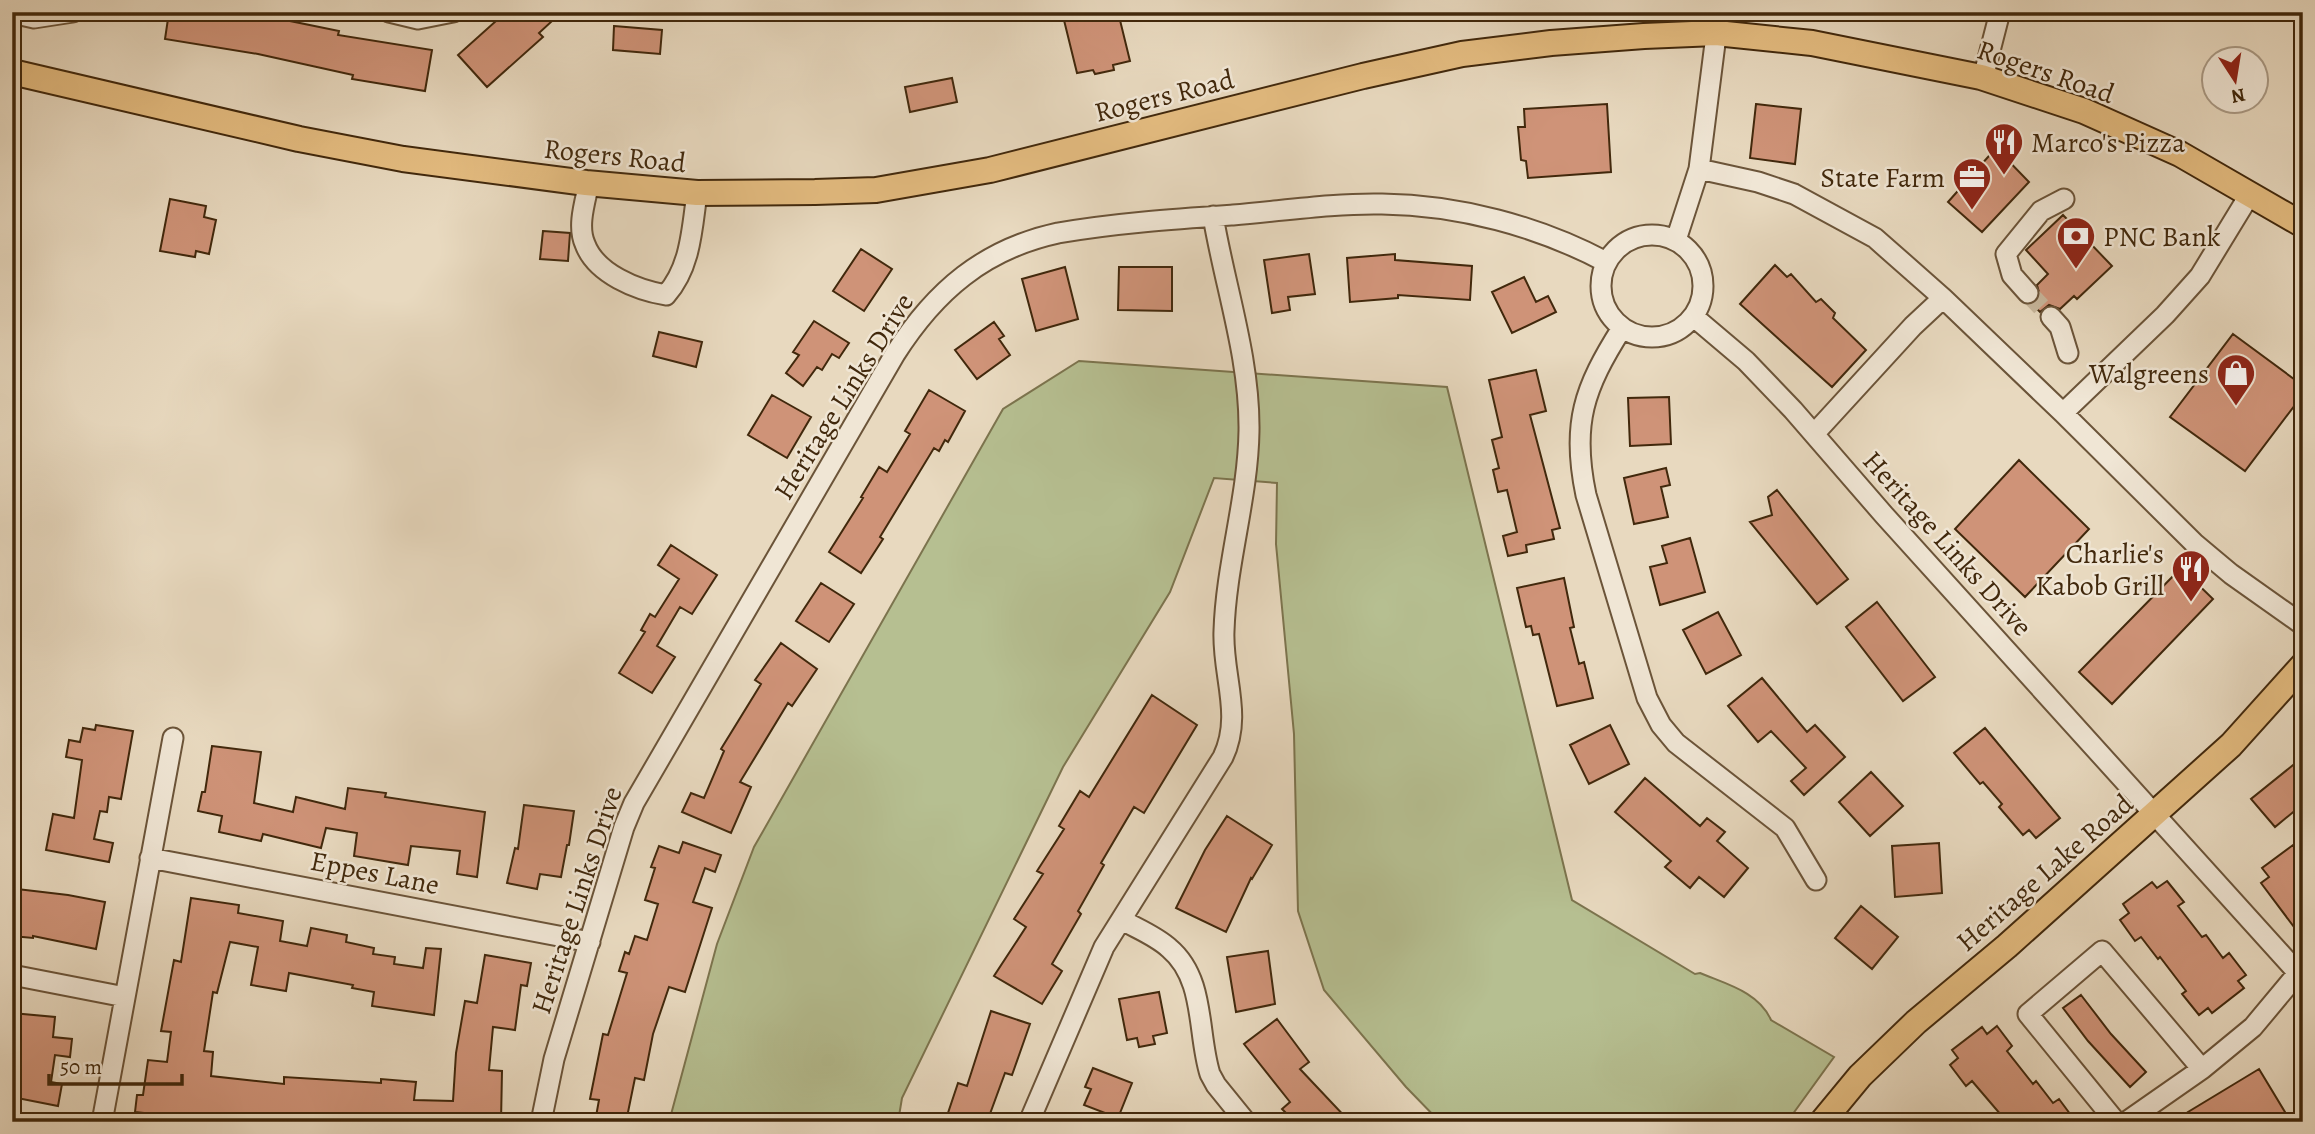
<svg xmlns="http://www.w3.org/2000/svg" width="2315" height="1134" font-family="Alegreya,serif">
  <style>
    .green { fill: #b6bf91; stroke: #7c744e; stroke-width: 2 }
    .building { fill: #cf9378; stroke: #41280c; stroke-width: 2 }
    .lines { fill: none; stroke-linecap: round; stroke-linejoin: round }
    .minor-tunnel { stroke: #c7b69b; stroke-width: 19; stroke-dasharray: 19 10; stroke-linecap: butt }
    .minor-casing { stroke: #6b5439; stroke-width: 23 }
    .major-casing { stroke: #41280c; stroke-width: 28 }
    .minor { stroke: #f0e6d5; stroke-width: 19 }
    .major { stroke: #e4bc80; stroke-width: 24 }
    .labels { text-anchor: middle; stroke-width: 5; stroke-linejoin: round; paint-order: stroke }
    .street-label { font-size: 28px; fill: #41280c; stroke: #f0e6d5 }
    .poi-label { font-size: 28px; fill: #41280c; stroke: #f0e6d5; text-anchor: end }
  </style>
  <rect width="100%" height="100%" fill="#e8d9bf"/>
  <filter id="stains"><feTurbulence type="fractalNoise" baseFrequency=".00286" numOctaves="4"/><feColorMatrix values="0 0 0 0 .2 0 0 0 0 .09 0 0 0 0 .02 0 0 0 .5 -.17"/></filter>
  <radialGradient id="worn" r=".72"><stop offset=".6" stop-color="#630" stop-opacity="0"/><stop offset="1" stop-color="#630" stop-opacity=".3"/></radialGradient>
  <!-- green -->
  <path class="green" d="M1079 361 1447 387 1572 900 1695 974 1700 973C1726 984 1759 992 1771 1020L1834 1057 1787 1122H1440L1406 1087 1324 990 1298 911 1294 734 1276 544 1277 483 1214 478 1170 592 1063 767 902 1098 898 1122H669L717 944 754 847 1003 409Z"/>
  <!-- building -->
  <path class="building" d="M169 12H246L339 31 338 35 432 50 425 91 352 79 353 75 258 54 165 39Z
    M506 12H543L551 22 539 33 543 37 487 87 458 55Z
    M1062 12H1118L1130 61 1113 65 1114 70 1095 74 1093 70 1077 73Z
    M614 26 662 30 660 54 613 50Z
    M952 78 957 102 910 112 905 87Z
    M1607 104 1611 172 1528 178 1526 161 1521 160 1518 127H1525L1524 109Z
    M1756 104 1801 109 1795 164 1750 158Z
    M1996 148 2029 182 1982 232 1948 202Z
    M170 199 206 206 204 217 216 220 209 254 196 251 195 257 160 251Z
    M2063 215 2112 266 2077 299 2074 296 2060 309 2049 305 2040 312 2032 304 2040 296 2037 285 2048 274 2026 250Z
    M543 231 570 233 568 261 540 259Z
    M861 249 892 269 864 311 833 291Z
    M1309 254 1315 294 1288 297 1290 310 1272 313 1264 260Z
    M1395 254V260L1472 266 1470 300 1398 295V298L1350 302 1347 258Z
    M1775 265 1787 277 1791 274 1816 302 1821 299 1835 313 1833 318 1866 350 1832 387 1740 304Z
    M1065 267 1078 319 1036 331 1022 279Z
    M1119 267H1172V311L1118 310Z
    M1524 277 1536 302 1548 296 1556 312 1512 333 1492 292Z
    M814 321 849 343 839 358 832 354 822 370 817 367 803 386 786 373 799 355 793 352Z
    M994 322 1004 336 999 339 1010 355 977 379 955 350Z
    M659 332 702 342 696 367 653 356Z
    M2233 334 2298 382 2301 397 2245 471 2170 417Z
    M1536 370 1546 411 1530 415 1560 528 1552 530 1554 539 1526 545 1527 552 1508 556 1503 536 1517 532 1507 490 1498 492 1493 470 1499 468 1492 440 1502 437 1489 380Z
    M929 390 965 411 948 442 945 440 939 451 934 448 880 537 883 539 861 573 829 552 863 498 861 497 879 467 887 472 910 434 905 431Z
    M772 395 811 417 787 458 748 435Z
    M1669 397 1671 444 1630 446 1628 398Z
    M2019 460 2089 529 2025 597 1955 529Z
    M1666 468 1670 485 1661 487 1668 517 1634 524 1624 478Z
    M1777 490 1848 579 1817 604 1750 522 1772 515 1768 497Z
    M1690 538 1705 592 1660 605 1650 567 1667 563 1662 546Z
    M671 545 717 575 692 614 680 607 657 646 675 657 652 693 619 673 645 632 641 630 650 614 655 617 679 579 658 565Z
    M2181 568 2213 599 2112 704 2079 672Z
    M1564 578 1574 627 1570 628 1579 664 1584 662 1593 698 1557 706 1539 634 1533 635 1531 626 1526 627 1517 588Z
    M821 583 854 604 829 642 796 621Z
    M1877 602 1935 677 1903 701 1846 627Z
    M1718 612 1741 655 1706 674 1683 630Z
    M781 643 817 669 792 706 788 703 740 782 751 787 731 833 682 812 691 793 704 798 724 751 721 749 761 684 755 680Z
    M1762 678 1807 732 1815 725 1845 757 1804 795 1791 781 1806 768 1771 731 1758 742 1728 706Z
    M1152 695 1197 725 1144 813 1134 807 1101 863 1104 865 1078 911 1081 914 1052 964 1062 971 1042 1004 994 976 1026 927 1014 919 1043 874 1037 871 1064 829 1059 826 1080 791 1089 797Z
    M96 725 133 731 121 799 109 797 107 812 100 811 94 839 113 843 109 862 46 850 53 814 74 818 82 760 66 757 69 740 80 742 83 728 95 730Z
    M1610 725 1629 764 1589 784 1570 745Z
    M1985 728 2060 818 2036 838 2029 830 2023 835 1999 807 2002 804 1983 782 1980 784 1954 753Z
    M212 746 261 752 254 803 293 812 296 797 345 809 348 788 386 793 385 797 485 812 477 877 457 874 460 851 411 846 408 865 354 856 357 833 326 828 321 848 263 834 261 841 219 832 222 816 198 811 202 792H205Z
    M2303 757V804L2275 827 2251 799Z
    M1871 772 1903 806 1870 836 1839 802Z
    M1645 778 1700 826 1707 818 1725 832 1717 841 1748 868 1724 897 1699 877 1690 888 1665 867 1671 861 1615 812Z
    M524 805 574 811 569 845H567L561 877 540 874 537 889 507 883 515 848 518 849Z
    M1227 816 1272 845 1252 879 1251 878 1226 932 1176 908 1205 850Z
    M683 842 721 855 715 872 705 868 693 902 712 908 685 992 669 987 653 1034 644 1080 635 1078 626 1122H595L599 1100 590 1099 603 1034 608 1035 627 973 619 971 625 952 629 954 635 936 647 940 658 904 645 900 655 868 651 867 659 846 679 853Z
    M1939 843 1942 893 1895 897 1892 846Z
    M2293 845 2298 851 2303 847V939L2261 883 2269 877 2262 868Z
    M2167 881 2184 902 2178 906 2202 937 2206 935 2223 958 2229 953 2246 975 2238 981 2244 988 2212 1013 2208 1008 2199 1015 2182 994 2186 991 2160 957 2158 959 2141 937 2135 941 2120 920 2129 913 2123 904 2152 882 2157 888Z
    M17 889 68 895 105 902 96 949 33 936V938L12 936Z
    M191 898 239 905 238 913 283 921 280 941 307 946 311 928 347 935 346 942 374 948 373 954 395 957 394 964 423 968 426 948 441 949 434 1015 372 1006 374 992 352 988 353 985 289 973 286 991 251 985 258 947 230 942 217 993 213 992 204 1051 213 1052 211 1076 284 1084V1077L381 1083V1079L416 1082 414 1100 453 1101 456 1053 465 1001 477 1003 485 955 531 963 527 986 521 985 515 1030 493 1027 489 1070 502 1071 501 1122H295V1116L267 1114 266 1122H151L152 1114 135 1112 137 1095H143L148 1060 167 1062 171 1032 161 1031 174 960 181 962Z
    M1861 906 1898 937 1872 969 1835 938Z
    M1268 951 1275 1004 1236 1012 1227 957Z
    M1159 992 1167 1033 1153 1036 1155 1044 1139 1047 1137 1038 1127 1040 1119 999Z
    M2081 995 2111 1034 2146 1072 2130 1087 2088 1041 2063 1008Z
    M991 1011 1030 1024 1012 1075 1005 1073 987 1122H945L958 1083 967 1086Z
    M12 1013 55 1017 53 1037 72 1039 70 1057 55 1055 51 1082 62 1084 58 1106 12 1097 20 1052 12 1051Z
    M1277 1019 1309 1062 1300 1069 1350 1122H1295L1282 1109 1290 1102 1244 1044Z
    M1997 1026 2012 1046 2007 1051 2033 1084 2036 1081 2053 1103 2059 1099 2076 1122H2007L1972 1081 1966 1086 1950 1065 1958 1058 1952 1050 1982 1027 1987 1034Z
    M1093 1068 1132 1083 1118 1118 1084 1105 1091 1089 1085 1087Z
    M2259 1069 2291 1122H2195L2188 1112Z"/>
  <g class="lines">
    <!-- minor-tunnel -->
    <path class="minor-tunnel" d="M2028 293 2051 317"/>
    <!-- minor casing -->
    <g class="minor-casing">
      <path id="minor" d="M389 12 418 19 453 12
        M12 13 34 18 73 12
        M1983 78 2000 12
        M1699 169 1758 182 1794 194 1875 238 1943 298 2063 413 2194 543 2231 574 2303 625
        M589 183C585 202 577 226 585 244 596 274 637 290 666 295 691 267 692 228 697 193
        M1601 286a51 51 0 1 1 102 0a51 51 0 1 1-102 0Z
        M1676 240 1699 169 1719 12
        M2028 293 2012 275 2006 254 2041 211 2064 199
        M1694 317 1746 361 1793 410 1884 515 2298 973 2303 975
        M2051 317 2060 327 2068 353
        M1622 328C1584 388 1571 424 1586 495L1647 698 1661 725 1676 743 1785 828 1816 880
        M2063 413 2165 315 2200 276 2250 194
        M1814 434 1913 326 1943 298
        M150 858 590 942
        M1122 920C1138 929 1156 936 1169 948 1206 979 1197 1033 1210 1074L1216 1085 1246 1122
        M12 975 125 997
        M102 1122 173 738
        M541 1122 554 1059 624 827 634 803 895 354C935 291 984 249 1058 233 1116 223 1175 219 1233 215 1282 211 1333 203 1382 204 1459 205 1538 226 1606 262
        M1029 1122 1104 947 1223 757C1243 715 1222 675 1224 631 1226 564 1248 498 1249 431 1250 358 1225 287 1213 216
        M2116 1122 2028 1014 2102 951 2202 1069
        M2126 1122 2202 1069 2253 1027 2298 973"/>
    </g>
    <!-- major casing -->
    <g class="major-casing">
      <path id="major" d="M12 72 299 139 403 159 586 183 697 193 815 192 876 190 990 170 1363 76 1462 54 1551 43 1644 36 1716 33 1812 43 1981 77 2084 111 2180 154 2303 225
        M1822 1122 1860 1076 1916 1022 2007 946 2231 745 2303 665"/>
    </g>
    <!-- minor -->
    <use href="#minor" class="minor"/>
    <!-- major -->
    <use href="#major" class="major"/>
  </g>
  <!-- icons -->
  <defs>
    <g id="restaurant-pin" transform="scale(2.0125)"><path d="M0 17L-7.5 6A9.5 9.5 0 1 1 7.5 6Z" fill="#8f2418" stroke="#f0e6d5"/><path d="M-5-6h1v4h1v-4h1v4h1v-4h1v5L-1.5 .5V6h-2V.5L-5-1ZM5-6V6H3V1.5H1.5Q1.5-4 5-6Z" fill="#fff"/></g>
    <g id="office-pin" transform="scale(2.0125)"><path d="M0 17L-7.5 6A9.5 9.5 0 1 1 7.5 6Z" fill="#8f2418" stroke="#f0e6d5"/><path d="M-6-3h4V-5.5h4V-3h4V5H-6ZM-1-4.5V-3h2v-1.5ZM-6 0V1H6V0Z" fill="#fff"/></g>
    <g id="bank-pin" transform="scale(2.0125)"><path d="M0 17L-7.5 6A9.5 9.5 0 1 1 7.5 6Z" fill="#8f2418" stroke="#f0e6d5"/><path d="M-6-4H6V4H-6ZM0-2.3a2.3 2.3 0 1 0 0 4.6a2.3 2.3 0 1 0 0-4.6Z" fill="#fff"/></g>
    <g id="shop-pin" transform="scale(2.0125)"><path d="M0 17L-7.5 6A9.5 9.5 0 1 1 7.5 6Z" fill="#8f2418" stroke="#f0e6d5"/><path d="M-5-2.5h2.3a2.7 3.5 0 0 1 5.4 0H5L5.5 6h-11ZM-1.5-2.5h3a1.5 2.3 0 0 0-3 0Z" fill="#fff"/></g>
  </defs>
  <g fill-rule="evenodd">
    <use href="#restaurant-pin" x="2004" y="142"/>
    <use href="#office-pin" x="1972" y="177"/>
    <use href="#bank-pin" x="2076" y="236"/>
    <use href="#shop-pin" x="2236" y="373"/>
    <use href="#restaurant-pin" x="2191" y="569"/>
  </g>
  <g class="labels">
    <!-- street labels -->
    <g class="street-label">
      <text transform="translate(2046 71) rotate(19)" y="10">Rogers Road</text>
      <text transform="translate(1164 95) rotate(-14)" y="10">Rogers Road</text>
      <text transform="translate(615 155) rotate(6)" y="10">Rogers Road</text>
      <text transform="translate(843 396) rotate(-58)" y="10">Heritage Links Drive</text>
      <text transform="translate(1948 543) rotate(48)" y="10">Heritage Links Drive</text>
      <text transform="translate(375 872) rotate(11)" y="10">Eppes Lane</text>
      <text transform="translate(2044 872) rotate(-41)" y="10">Heritage Lake Road</text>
      <text transform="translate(576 900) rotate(-72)" y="10">Heritage Links Drive</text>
    </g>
    <!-- poi labels -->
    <g class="poi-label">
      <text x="2031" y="152" text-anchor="start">Marco's Pizza</text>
      <text x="1945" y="187">State Farm</text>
      <text x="2103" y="246" text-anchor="start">PNC Bank</text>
      <text x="2209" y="383">Walgreens</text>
      <text x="2164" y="563">Charlie's<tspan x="2164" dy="32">Kabob Grill</tspan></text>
    </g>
  </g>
  <!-- margin -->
  <rect width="2315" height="1134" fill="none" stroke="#e8d9bf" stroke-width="42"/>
  <rect x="14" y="14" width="2287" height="1106" fill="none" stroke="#41280c" stroke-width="3.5"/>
  <rect x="21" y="21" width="2273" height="1092" fill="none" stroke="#41280c" stroke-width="2"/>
  <!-- north arrow -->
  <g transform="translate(2235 80) rotate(168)"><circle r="33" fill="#f0e6d5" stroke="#aa9a85" stroke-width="2"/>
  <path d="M0-5L12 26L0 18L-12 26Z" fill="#8f2418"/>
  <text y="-10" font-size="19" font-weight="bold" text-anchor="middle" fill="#41280c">N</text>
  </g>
  <!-- scale -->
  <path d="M49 1074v10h133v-10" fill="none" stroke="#41280c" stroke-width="3.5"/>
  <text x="60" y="1074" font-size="21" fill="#41280c" stroke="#f0e6d5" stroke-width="5" paint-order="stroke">50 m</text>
  <rect width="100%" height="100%" filter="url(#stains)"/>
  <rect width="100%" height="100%" fill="url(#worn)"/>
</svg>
